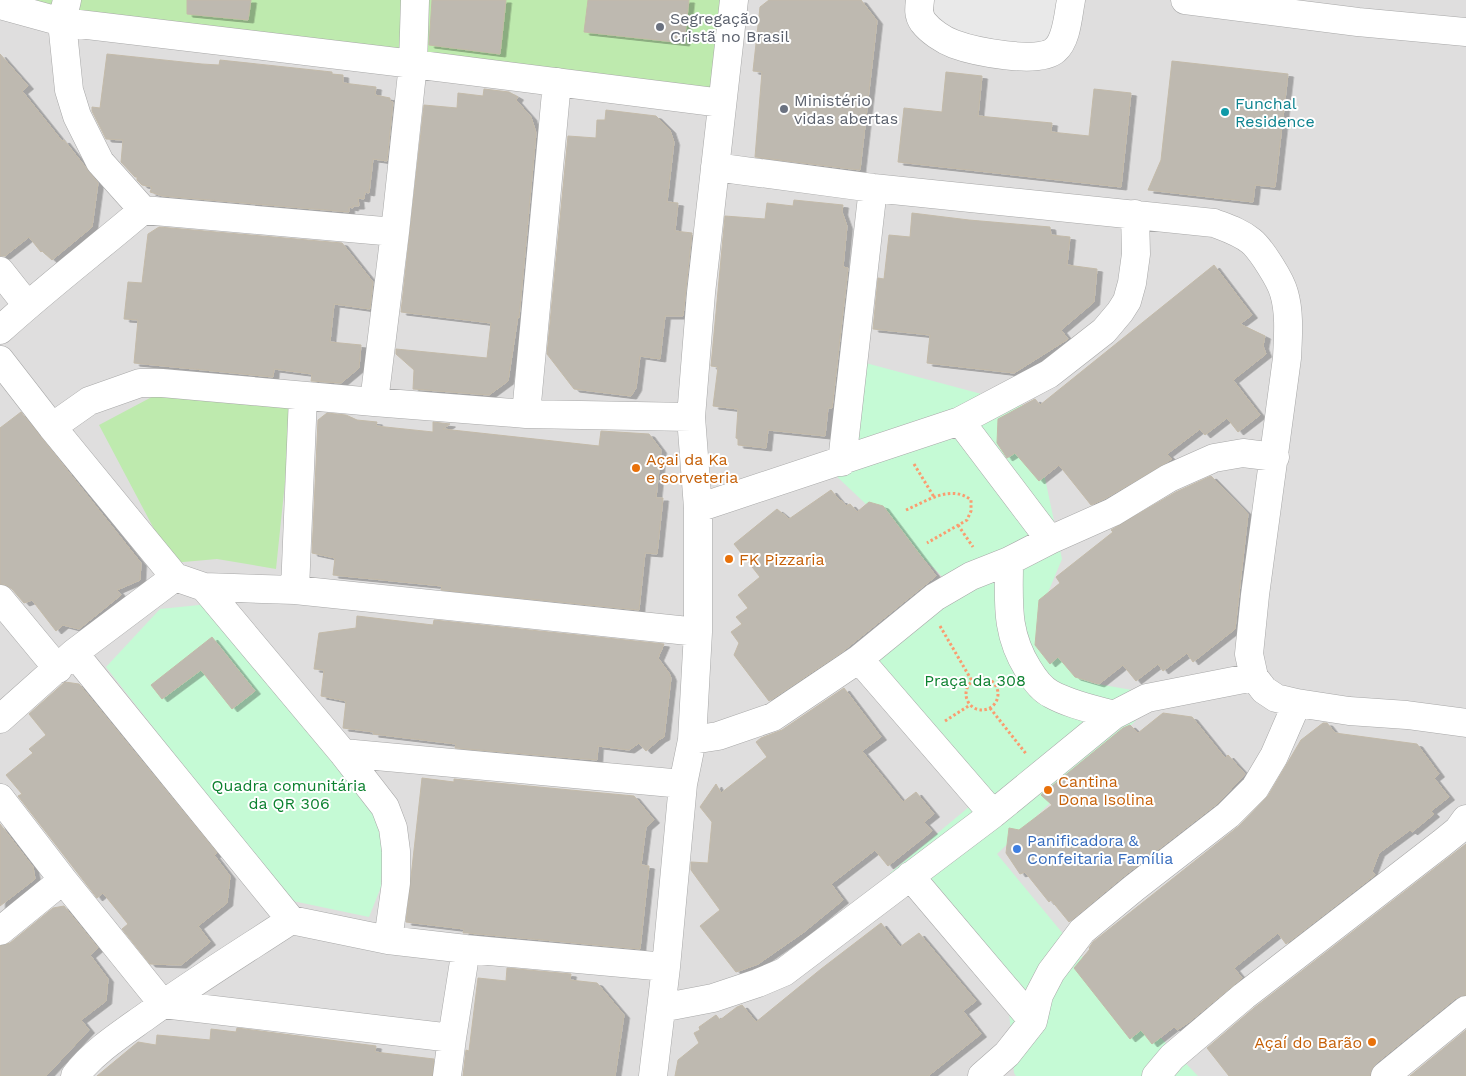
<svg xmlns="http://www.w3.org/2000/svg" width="1466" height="1076" font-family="'Work Sans',sans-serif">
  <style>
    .residential { fill: #dfdede }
    .grass { fill: #beeaae }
    .park { fill: #c5fad5 }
    .parking { fill: #e9e9e9 }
    .building { fill: #beb9b0; stroke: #c3baa9; filter: url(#shadow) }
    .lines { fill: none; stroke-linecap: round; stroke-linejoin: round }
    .minor-casing { stroke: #a8a8a8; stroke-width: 29 }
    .path { stroke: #fa9c6f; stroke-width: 3; stroke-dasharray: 2.5 2.5; stroke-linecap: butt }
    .minor { stroke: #fff; stroke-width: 28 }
    .worship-dot { fill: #6b7280; stroke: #fff; stroke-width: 2 }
    .culture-dot { fill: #0f9aa8; stroke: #fff; stroke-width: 2 }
    .food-dot { fill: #e8710a; stroke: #fff; stroke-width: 2 }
    .shop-dot { fill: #3f7fe0; stroke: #fff; stroke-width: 2 }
    .labels { text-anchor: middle; stroke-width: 4; stroke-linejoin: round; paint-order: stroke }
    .worship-label { font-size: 16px; fill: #5b616d; stroke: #fff; text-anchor: start }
    .culture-label { font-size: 16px; fill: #0d838f; stroke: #fff; text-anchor: start }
    .food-label { font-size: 16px; fill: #c56008; stroke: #fff; text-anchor: start }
    .park-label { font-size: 16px; fill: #0c812f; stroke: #fff }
    .shop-label { font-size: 16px; fill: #366cbe; stroke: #fff; text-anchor: start }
  </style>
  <defs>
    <filter id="shadow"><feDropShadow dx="5.5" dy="3" stdDeviation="0" flood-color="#0004"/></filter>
  </defs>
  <rect width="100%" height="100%" fill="#f1f0e7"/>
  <!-- residential -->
  <path class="residential" d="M0 0H1466V1076H0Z"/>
  <!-- grass -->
  <path class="grass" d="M0 0H735L720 99Z
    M165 390 293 405 276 569 217 559 172 563 99 425Z"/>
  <!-- park -->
  <path class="park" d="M847 358 1030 407 1062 559 1039 614 1060 657 1092 683 1132 690 1155 702 997 854 1084 959 1198 1076H1016L1014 1073 1009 1010 890 873 970 806 859 678 947 581 831 471Z
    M209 604 344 755 384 834 381 887 369 917 288 900 106 667 160 609Z"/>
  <!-- parking -->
  <path class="parking" d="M922 0H1059L1052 47 953 42Z"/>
  <!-- building -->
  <path class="building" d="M187 0H251L248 20 187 14Z
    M432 0H506L500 54 429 45Z
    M588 0H689L684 43 584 32Z
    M769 0H861L877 21 860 170 755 157 762 72 753 71 760 7Z
    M0 54 28 86 22 91 62 141 64 140 98 183 92 227 52 260 42 251 41 252 29 237 5 256H0Z
    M107 54 202 64 219 65 220 60 332 72V74L343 75V83L376 87 375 95 390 98V101L393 102 387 161 373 159 369 193 365 192 364 199 358 198 359 206H353V208L349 207V212L163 196 150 192 152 187 142 185 137 180V177H135L121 162 123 140 106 139 92 111V107L100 108Z
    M1172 61 1288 74 1275 187 1255 185 1253 202 1148 190 1161 160Z
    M946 72 982 76 978 116 1052 123 1051 132 1089 136 1094 89 1131 93 1121 187 898 162 904 108 942 112Z
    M484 89 509 92 518 97 516 100 531 117 536 133 519 318 518 316 508 381 489 395 413 389 414 370 396 354V349L487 358 491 323 401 312 424 105 457 108 458 93 483 96Z
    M606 110 656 116 670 130 674 142 667 202 678 203 675 231 692 233 683 316H665L660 359 640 356 636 388 631 396 574 389 547 354 568 136 596 138 597 120H605Z
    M794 200 843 205 842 212 847 226 843 267 848 268 832 408H828L825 436 768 430 766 448 738 445V439L736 438 738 409 713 406 718 367 711 366 725 216 765 219 767 203 793 206Z
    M912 213 969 220 1050 227 1051 235 1070 237 1067 265 1097 269 1094 302 1061 330 1068 339 1014 373 927 363 930 335 873 329 878 278 884 279 889 235 910 237Z
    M159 227 342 243 373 282 370 309 334 304 330 342 361 345 359 368 341 383 311 381 312 374 274 369 273 377 134 363 138 320 124 319 128 282 142 283 148 234Z
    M1214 265 1252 315 1240 324 1265 336 1263 346 1266 354 1233 380 1260 415 1238 432 1227 418 1205 435 1200 429 1167 454 1172 459 1106 498 1091 505 1059 465 1039 481 1015 453 1007 458 997 443 998 419 1035 399 1040 405Z
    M21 412 141 563 140 580 117 590 121 595 79 629 63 625 56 631 32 600 24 603 12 589 6 585 0 584V428Z
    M327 413 346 415 357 420 377 422 376 426 433 432V422L450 424 443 429 599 446 601 431 649 434 661 450 656 498H663L657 554 645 553 639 610 441 590 442 586 333 575 335 558 312 553 318 420Z
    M1211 476 1248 514 1235 629 1193 662 1187 653 1163 671 1158 664 1136 681 1123 665 1099 684 1075 677 1058 657 1050 664 1035 645 1039 600 1060 583 1056 577 1113 532 1111 530 1176 492Z
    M831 490 840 501 841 500 846 506 850 504 857 512 869 502 883 506 936 576 842 652 769 701 734 655 739 643 731 632 742 624 736 617 748 608 738 595 760 577 734 544 777 509 789 519Z
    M357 616 433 625 434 620 664 644 658 658 669 673 671 678 664 737 660 739 646 751 639 743 629 750 598 746 597 760 455 748 456 744 373 734 374 732 343 728 346 701 321 696 324 670 314 669 319 633 356 628Z
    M212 637 255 691 232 709 201 670 162 699 151 685Z
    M65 682 79 684 217 853 214 855 230 876 227 903 198 926 210 942 181 965 150 964 122 929 128 924 103 893 97 898 18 796 22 794 6 775 33 753 29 749 46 735 29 714Z
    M844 688 881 737 862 751 903 802 916 792 934 814 924 822 932 831 888 866 875 850 831 884 843 900 804 932 758 964 736 972 700 926 720 910 691 870V862L708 863 712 822 700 807 716 784 721 793 767 757 756 742 761 738 782 730Z
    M1163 713 1192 717 1225 758 1228 755 1245 774 1218 803 1124 876 1069 922 1051 900 1049 902 1025 872 1020 874 1006 853 1009 828 1019 830 1052 805 1041 795 1123 728 1130 725 1138 733Z
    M1323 723H1327L1335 733 1417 744 1439 774 1434 778 1449 797 1431 811 1434 814 1412 832 1410 830 1379 853 1372 871 1375 875 1286 944 1278 933 1234 968 1242 978 1189 1022 1177 1030 1174 1027 1152 1044 1141 1030 1130 1039 1074 968 1090 949 1089 948 1093 942 1239 826 1268 796 1301 740Z
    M422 778 454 782V779L634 796 654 820 646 827 641 865 649 866 640 949 468 933H463L464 929 406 922Z
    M0 824 33 867 35 879 0 906Z
    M1466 844V995L1456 998 1375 1064 1371 1070 1370 1076H1229L1207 1048 1254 1008Z
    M64 906 98 948 90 955 108 979 106 1001 81 1020 89 1030 46 1076H0V946L10 943 53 908Z
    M881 923 900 947 919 933 976 1001 963 1011 981 1034 928 1076H675L678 1060 699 1043 694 1033 700 1030 699 1027 716 1015 720 1020 737 1007 742 1005 756 1022 821 969Z
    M507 968 571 974 570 980 597 983 624 1015 615 1076H463L466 1050 469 1051 478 978 506 981Z
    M237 1028 376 1046 375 1052 434 1059 432 1076H97L138 1042 156 1045 157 1035 210 1040 211 1029 236 1032Z
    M1466 1030V1076H1410Z"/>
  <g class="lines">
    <!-- minor casing -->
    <g class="minor-casing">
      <path id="minor" d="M67 0 62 22 69 90 77 116 100 162 143 210
        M920 0C919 8 918 15 923 22 930 31 943 40 954 44 973 51 1039 65 1055 50 1067 40 1068 15 1071 0
        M1185 0 1358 22 1466 32
        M0 5 62 22 413 64 722 103
        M715 167 873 188 1214 223C1227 228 1240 232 1251 241 1261 249 1281 281 1284 293 1290 313 1288 337 1287 358L1255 595 1249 654 1254 677 1264 690 1276 698 1297 703 1349 711 1407 715 1466 723
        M0 271 27 305
        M0 330C46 288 96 250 143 210L395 232 413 64 415 0
        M0 360 52 427 175 577 204 587 295 590 698 632
        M374 402 395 232
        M526 414 557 82
        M960 421 1050 540
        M52 427 89 401 140 383H162L374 402 526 414 691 417
        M842 462 873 188
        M698 508 960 421 1049 374 1104 331 1120 312 1127 301 1132 283 1136 254 1135 214
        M1009 561C1009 602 1005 632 1028 669 1034 679 1041 689 1051 694 1071 705 1093 709 1114 715
        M175 577 74 653 291 920 388 940 466 949 666 967
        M204 587 343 753 683 784
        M295 590 303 396
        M0 599 58 669
        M859 659 993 814
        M0 719 74 653
        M692 740 718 736 773 717 859 659 935 597 971 576 1009 561 1050 540 1113 512 1169 478 1214 458 1243 453 1275 457
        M343 753 385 807 393 828 396 851V883L388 940
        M0 798 63 880 163 1004 452 1038 466 949
        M910 876 1033 1021
        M0 931 63 880
        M661 1008 713 998 758 983 784 972 993 814 1114 715 1147 698 1254 677
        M75 1076C93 1052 121 1034 145 1017 192 983 242 952 291 920
        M447 1076 452 1038
        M653 1076 666 967 683 784 692 740 698 632V508L691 417 701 293 734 0
        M982 1076 1007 1054 1033 1021 1039 995 1051 972 1082 931 1134 888 1228 815 1255 788 1274 756 1297 703
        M1156 1076 1172 1057 1244 996 1442 843 1458 830 1466 819
        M1385 1076 1466 1010"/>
    </g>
    <!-- path -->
    <path class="path" d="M914 464 934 497
      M906 510C927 501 951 484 971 500V511L967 520 927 543
      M958 525 973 547
      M940 626 972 681
      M966 694a16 16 0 1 1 32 0a16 16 0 1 1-32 0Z
      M990 708 1027 755
      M945 721 970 705"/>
    <!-- minor -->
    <use href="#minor" class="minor"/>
  </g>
  <!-- markers -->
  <g class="worship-dot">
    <circle cx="660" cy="27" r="5"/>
    <circle cx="784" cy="109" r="5"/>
  </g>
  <circle class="culture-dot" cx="1225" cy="112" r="5"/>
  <g class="food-dot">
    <circle cx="636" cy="468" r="5"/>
    <circle cx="729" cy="559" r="5"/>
    <circle cx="1048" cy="790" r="5"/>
    <circle cx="1372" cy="1042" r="5"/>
  </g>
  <circle class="shop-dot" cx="1017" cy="849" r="5"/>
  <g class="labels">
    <!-- worship labels -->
    <g class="worship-label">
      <text x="670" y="24">Segregação<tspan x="670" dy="18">Cristã no Brasil</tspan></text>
      <text x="794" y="106">Ministério<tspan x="794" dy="18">vidas abertas</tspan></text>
    </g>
    <!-- culture labels -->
    <g class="culture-label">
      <text x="1235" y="109">Funchal<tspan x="1235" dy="18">Residence</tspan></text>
    </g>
    <!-- food labels -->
    <g class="food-label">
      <text x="646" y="465">Açai da Ka<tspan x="646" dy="18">e sorveteria</tspan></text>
      <text x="739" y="565">FK Pizzaria</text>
      <text x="1058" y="787">Cantina<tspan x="1058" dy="18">Dona Isolina</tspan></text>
      <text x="1362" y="1048" text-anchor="end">Açaí do Barão</text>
    </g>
    <!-- park labels -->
    <g class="park-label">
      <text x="975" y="686">Praça da 308</text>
      <text x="289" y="791">Quadra comunitária<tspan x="289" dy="18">da QR 306</tspan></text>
    </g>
    <!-- shop labels -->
    <g class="shop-label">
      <text x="1027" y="846">Panificadora &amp;<tspan x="1027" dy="18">Confeitaria Família</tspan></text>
    </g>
  </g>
</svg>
